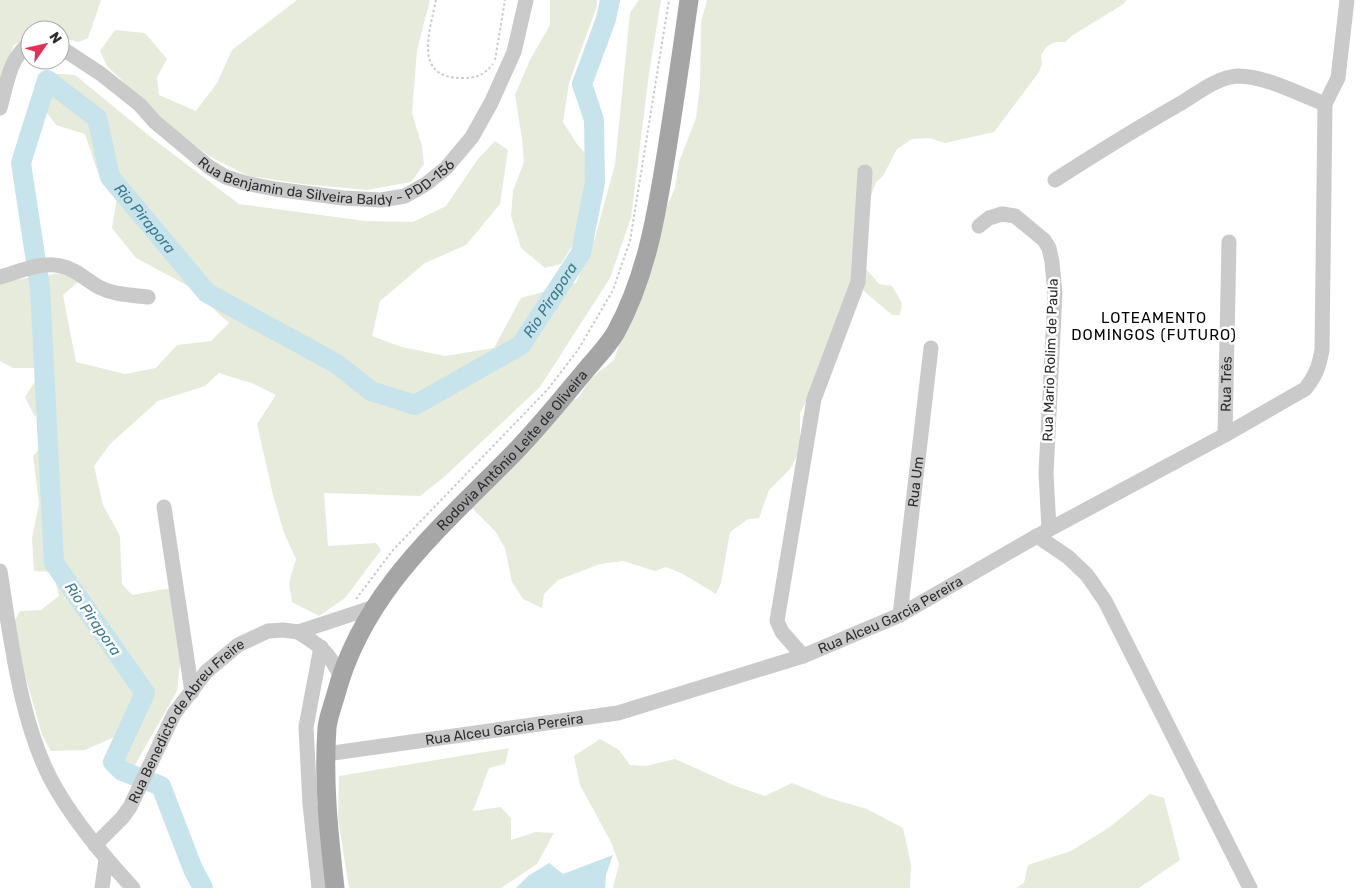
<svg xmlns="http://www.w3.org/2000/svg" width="1355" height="888" font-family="Rubik,sans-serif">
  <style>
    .green { fill: #e6ebdb }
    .water { fill: #c7e3eb }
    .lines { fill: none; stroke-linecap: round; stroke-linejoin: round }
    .river { stroke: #c7e3eb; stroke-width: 20 }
    .path { stroke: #cacaca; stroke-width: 2; stroke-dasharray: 2.5 2.5; stroke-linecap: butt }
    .minor { stroke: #cacaca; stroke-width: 15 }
    .major { stroke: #a5a5a5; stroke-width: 19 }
    .labels { text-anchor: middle; stroke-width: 5; stroke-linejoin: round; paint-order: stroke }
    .street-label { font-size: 14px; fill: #2d2d2d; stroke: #fff }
    .water-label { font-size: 15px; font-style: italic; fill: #3c7c8f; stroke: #fff }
    .neighbourhood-label { font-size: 15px; letter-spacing: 1px; fill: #000; stroke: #fff }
  </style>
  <rect width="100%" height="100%" fill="#fff"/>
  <!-- green -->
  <path class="green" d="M0 0H101L88 38 79 42 60 37V30H30V38L14 45 0 80Z
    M297 0H430L417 50 412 113 422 146 424 164 411 182 367 190 303 184 248 176 209 156 169 126 107 66 100 51 115 30 145 33 167 59 157 77 159 95 196 111 217 83 232 50Z
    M550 0H597V6L569 83 563 122 577 144 590 159 577 238 561 264 545 268 521 248 511 216 513 191 524 162 522 139 515 95 530 60 550 25Z
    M639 0H661L649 74 631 218 610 278 540 387 444 477 420 496 324 493 328 546 376 543 381 550 345 598 319 616 292 602 289 583 296 559 284 533 273 495 257 424 276 395 254 384 219 373 205 386 158 401 110 444 94 466 103 505 120 536 122 584 132 595 171 588 181 656 177 691 131 772 114 737 85 750 51 751 42 735 25 675 14 622 20 611 41 610 59 596 53 572 34 571 32 538 39 504 33 456 55 431 34 415 25 397 44 368H13L0 361V282L62 273 79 281 63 295 76 362 125 374 156 368 177 345 211 341 229 323 190 287 136 258 112 228 117 197 100 179 85 134 56 125 36 98 49 73 75 75 152 138 239 204 365 221 413 222 446 206 478 159 495 141 508 150 500 204 466 245 425 263 380 301 372 336 402 347 445 356 494 348 521 298 576 283 595 238 615 164 630 13Z
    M707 0H1127L1122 5 1073 35 1065 42C1052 42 1048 43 1041 55L1042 64 1039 72 994 132 945 143 929 138 912 139 897 149 883 176 876 182 868 204 862 264 879 284 892 286C898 297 906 303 899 315H892L865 292 856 282 822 372 800 413V450L790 469 769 490 759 518 748 519 730 532 721 583 716 594 683 574 666 567 655 571 623 561 600 564 558 580 544 594 542 608 523 599 512 582 505 548 495 531 471 507 557 408 578 398 590 379 614 360 664 213 675 188 679 162 696 118 700 86 701 22Z
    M600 739 619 750 630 765 646 766 675 759 733 785 765 796 792 783 829 798 867 809 903 828 911 864 910 888H613L619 864 611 842 580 785 574 756Z
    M509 748 505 764 489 768 473 811 501 807 511 818V840L536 832 554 833 537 864 501 888H349L338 819 339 776Z
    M1150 794 1164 798 1180 860 1139 888H1016L1024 883 1028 865 1071 851 1110 827Z"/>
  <!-- water -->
  <path class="water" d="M613 855 606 875 605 888H516L528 876 549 863 563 874Z"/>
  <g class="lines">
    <!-- river -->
    <path class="river" id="s1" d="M203 888 193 869 161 786 122 771 113 762 145 693 54 563 40 288 21 163 47 80 97 118 110 177 207 293 337 364 371 391 415 405 521 345 581 253 595 182 594 120 582 84 606 19 610 0"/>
    <!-- path -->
    <path class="path" d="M436 0C430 31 412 79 463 78 477 78 484 75 493 64
      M495 60 505 0
      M356 599 393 550 548 389 578 350 613 290 630 241 669 0"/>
    <!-- minor -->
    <g class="minor">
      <path id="s2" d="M60 47 101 74 140 105 155 122 209 167 226 177 245 183 275 189 343 198 381 200 405 196 426 184 446 168 472 137 491 103 514 52 526 0"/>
      <path d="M0 108C6 87 10 55 30 44"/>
      <path d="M1055 180C1097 153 1139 127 1183 102 1199 92 1218 77 1238 76 1265 76 1299 94 1325 104"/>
      <path d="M979 226 989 218 1002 214 1015 216 1044 240 1049 248 1052 262 1055 294 1046 473 1049 529"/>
      <path d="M0 277C18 272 42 261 61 266 76 269 86 280 99 287 114 295 132 295 148 297"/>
      <path id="s3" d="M1225 435 1229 242"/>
      <path d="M164 507 192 692"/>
      <path d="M1037 536 1225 435 1305 389C1316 376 1319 366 1322 350L1325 104 1338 78 1347 0"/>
      <path d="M0 571C11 640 21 732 58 792 79 827 105 858 133 888"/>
      <path id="s4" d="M900 615 931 348"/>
      <path d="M298 632C320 645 330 654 341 677"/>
      <path d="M803 656 782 632 777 621 814 399 858 282 865 172"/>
      <path id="s5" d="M326 754 618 713 803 656 900 615 1037 536 1068 557 1087 575 1105 601 1250 888"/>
      <path id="s6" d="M95 845 122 818 130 807 174 714 206 672 238 645 268 631 283 630 298 632 374 607"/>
      <path d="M102 888 106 859"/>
      <path d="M319 888 310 804 306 727 321 647"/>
    </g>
    <!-- major -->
    <path class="major" id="s7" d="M335 888C329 835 323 782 327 728 328 717 333 705 336 694 363 593 438 530 509 458 536 431 560 401 585 371 595 359 608 346 616 332 647 275 657 212 667 149 675 99 682 50 689 0"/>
  </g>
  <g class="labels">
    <!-- street labels -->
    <g class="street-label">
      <text dy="5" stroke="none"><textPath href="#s2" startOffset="316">Rua Benjamin da Silveira Baldy - PDD-156</textPath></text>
      <text transform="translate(1050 360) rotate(-88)" y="5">Rua Mario Rolim de Paula</text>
      <text dy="5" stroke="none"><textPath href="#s3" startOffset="51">Rua Três</textPath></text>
      <text dy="5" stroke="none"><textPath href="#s7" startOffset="500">Rodovia Antônio Leite de Oliveira</textPath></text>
      <text dy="5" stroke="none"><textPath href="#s4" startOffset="134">Rua Um</textPath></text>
      <text dy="5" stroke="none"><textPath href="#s5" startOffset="585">Rua Alceu Garcia Pereira</textPath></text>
      <text dy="5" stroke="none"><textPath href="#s6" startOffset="156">Rua Benedicto de Abreu Freire</textPath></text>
      <text dy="5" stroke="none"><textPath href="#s5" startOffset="180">Rua Alceu Garcia Pereira</textPath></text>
    </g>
    <!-- water labels -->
    <g class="water-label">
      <text dy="5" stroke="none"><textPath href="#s1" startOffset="1066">Rio Pirapora</textPath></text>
      <text dy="5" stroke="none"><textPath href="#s1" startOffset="1576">Rio Pirapora</textPath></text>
      <text transform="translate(93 619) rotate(55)" y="5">Rio Pirapora</text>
    </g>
    <!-- neighbourhood labels -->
    <g class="neighbourhood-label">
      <text x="1154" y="323">LOTEAMENTO<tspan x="1154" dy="17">DOMINGOS (FUTURO)</tspan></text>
    </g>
  </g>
  <!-- north arrow -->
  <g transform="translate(45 45) rotate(56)"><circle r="24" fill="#ffffff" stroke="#ababab"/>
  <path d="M0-4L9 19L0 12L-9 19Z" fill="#e42f59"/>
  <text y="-8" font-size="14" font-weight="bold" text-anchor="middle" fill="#2d2d2d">N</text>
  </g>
</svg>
